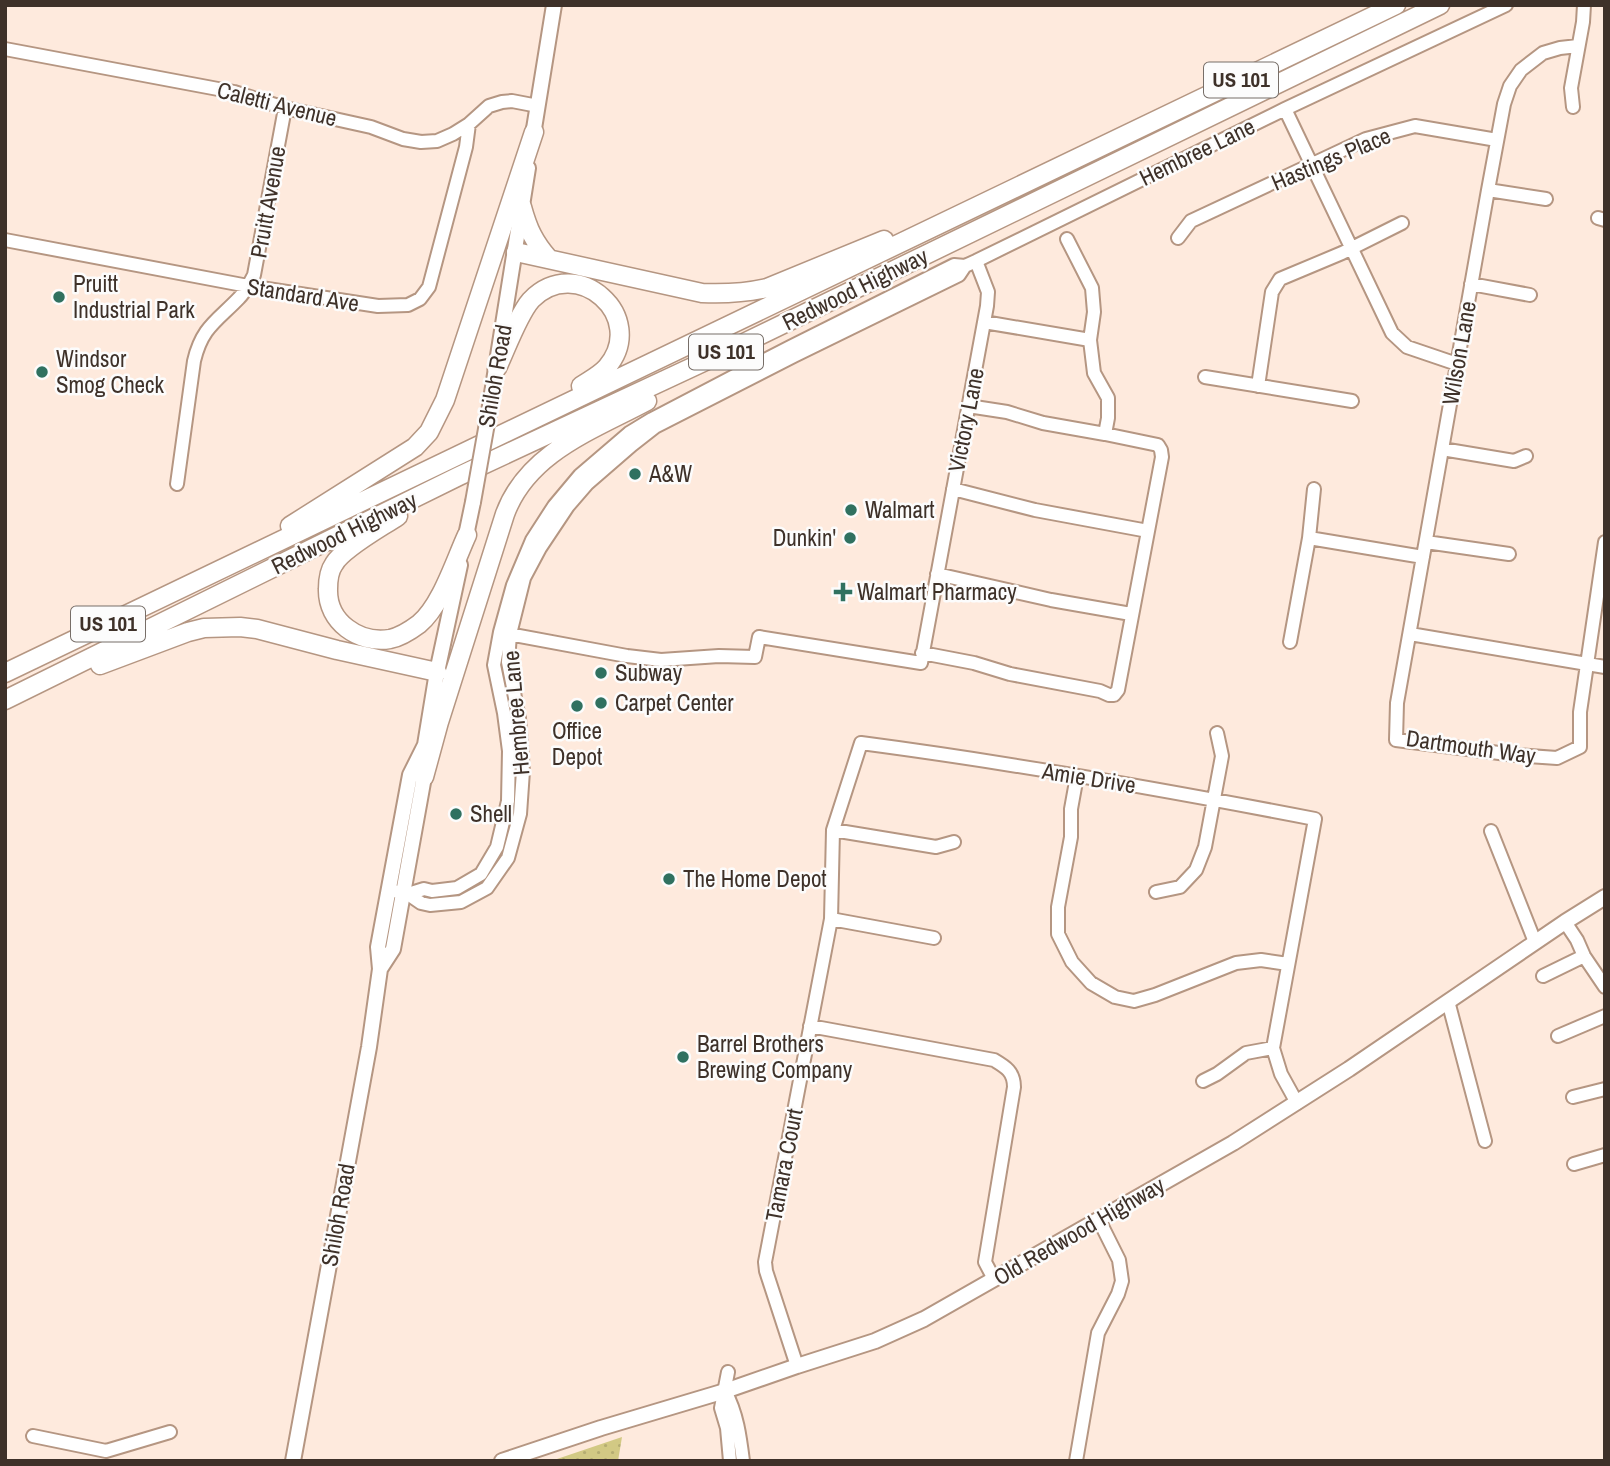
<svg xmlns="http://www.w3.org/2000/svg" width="1610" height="1466" font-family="'Archivo Narrow',sans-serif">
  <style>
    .grass { fill: url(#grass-dots) }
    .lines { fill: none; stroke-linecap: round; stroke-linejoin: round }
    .minor-casing { stroke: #b59682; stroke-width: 16 }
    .major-casing { stroke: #b59682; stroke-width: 18 }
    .highway-casing { stroke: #b59682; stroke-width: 21 }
    .minor { stroke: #fff; stroke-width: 12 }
    .major { stroke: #fff; stroke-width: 14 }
    .highway { stroke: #fff; stroke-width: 18 }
    .major-bridge-casing { stroke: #b59682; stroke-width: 18; stroke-linecap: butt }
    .major-bridge { stroke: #fff; stroke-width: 14 }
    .poi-dot { fill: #307160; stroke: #fcfcfc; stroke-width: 2.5 }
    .labels { text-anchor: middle; stroke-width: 5; stroke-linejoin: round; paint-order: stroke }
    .shield { fill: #fcfcfc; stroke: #776e68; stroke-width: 2 }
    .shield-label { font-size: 21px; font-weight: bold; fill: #3e3129 }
    .street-label { font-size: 23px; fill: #3e3129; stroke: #fcfcfc }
    .poi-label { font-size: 23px; fill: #3e3129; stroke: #fcfcfc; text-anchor: start }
  </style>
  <defs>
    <pattern id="grass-dots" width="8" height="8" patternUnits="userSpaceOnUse" patternTransform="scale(1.75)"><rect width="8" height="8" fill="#d2c984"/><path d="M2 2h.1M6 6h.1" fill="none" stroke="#b5ad72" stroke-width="1.8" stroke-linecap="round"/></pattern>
  </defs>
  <rect width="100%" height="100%" fill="#feeadd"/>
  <!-- grass -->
  <path class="grass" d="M622 1437 618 1461H551Z"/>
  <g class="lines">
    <!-- minor casing -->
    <g class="minor-casing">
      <path id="minor" d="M1578 46 1560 48 1543 53 1521 70 1510 86 1504 104 1488 190 1397 703 1396 740 1515 755 1557 758 1580 747V712L1605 542
        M5 49 234 92 285 108 371 127 403 139 421 142 437 141 453 134 469 124 489 106 502 102 512 101 538 106
        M1573 107 1571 88 1583 22 1584 5
        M1285 109 1392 333 1407 347 1457 364
        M1488 190 1546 199
        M1598 218 1605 220
        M1178 238 1191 221 1366 139 1415 126 1497 140
        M5 240 248 286 378 306 408 305 420 299 429 287 466 147 469 124
        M1471 284 1530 295
        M984 322 1090 340
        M1205 377 1352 401
        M1258 386 1272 292 1280 279 1342 253 1402 223
        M968 406 1007 412 1043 423 1105 434
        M1442 449 1514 461 1526 456
        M177 484 194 361C202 327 217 321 239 298 245 292 250 283 254 275L285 108
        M953 489 1035 510 1148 531
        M1309 538 1423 557
        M1426 542 1509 554
        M937 574 1051 600 1131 614
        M503 633 627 656 661 660 719 656 755 657 759 637 921 663 987 306 988 292 976 261
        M1410 634 1605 667
        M1290 642 1309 538 1314 489
        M922 653 974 663 1010 674 1100 691 1109 695H1114L1118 690 1162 457 1161 450 1158 445 1105 434 1108 418V398L1094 373 1090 340 1094 312 1092 288 1067 239
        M1077 776 1071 809V837L1058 907V934L1072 962 1091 983 1115 997 1134 1001 1155 995 1236 963 1261 960 1288 964
        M833 830 936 847 954 842
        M1491 831 1535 942
        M389 890 408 894 424 889 432 891 457 888 481 874 497 847 508 801 509 751 504 713 494 665 500 632 513 585 532 540 554 506 580 475 629 433 652 419 790 347 954 265 965 266 976 261 1285 109 1506 5
        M1156 892 1180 887 1196 870 1205 847 1222 756 1217 733
        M408 894 421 903 430 905 461 902 487 888 508 858 520 814 523 771 519 718 508 662 510 634 524 578 540 548 568 506 587 484 632 445 655 427 794 356 959 275 965 266
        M831 919 934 938
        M1565 922 1577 940 1584 956 1605 987
        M1543 976 1584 956
        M1448 1001 1485 1141
        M810 1026 994 1060C1006 1067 1014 1072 1014 1087L985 1262 994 1279
        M1558 1036 1605 1016
        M1203 1081 1217 1074 1246 1053 1273 1048
        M1573 1097 1605 1089
        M1574 1164 1605 1155
        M797 1366 766 1271 765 1262 831 919 833 830 861 743C1013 763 1165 790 1315 819L1273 1048 1281 1074 1297 1103
        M728 1372 721 1408 727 1428 730 1461
        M725 1391C737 1413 740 1437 743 1461
        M33 1436 106 1451 170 1432
        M1076 1461 1098 1333 1118 1294 1122 1281 1119 1260 1099 1220"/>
    </g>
    <!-- major casing -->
    <g class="major-casing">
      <path id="major" d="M532 141 554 5
        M489 412 528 168
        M464 545 473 502
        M380 969 393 949 424 777 425 745 437 672 460 565
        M293 1461 369 1047 380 969 378 947 410 775 425 745
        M502 1461 601 1428 725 1391 797 1366 875 1341 924 1319 1233 1143 1349 1069 1565 922 1605 897"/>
    </g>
    <!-- highway casing -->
    <g class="highway-casing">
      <path id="highway" d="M522 207C528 229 534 242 549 259
        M516 252 702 293C725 294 745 293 767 288L884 240
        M497 368C506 349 518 315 531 300 577 253 649 317 607 367 600 375 590 380 581 386
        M398 516C382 527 343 548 334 564 329 571 328 580 328 589 327 622 359 644 390 639 400 637 411 630 419 624 441 606 455 561 467 535
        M290 526 415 447 429 432 445 400 534 132
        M100 665 188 632 204 628 240 627 257 629 337 650 437 672
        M5 673 1396 5
        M5 700 459 476 744 343 1440 5
        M424 777 439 722 505 514C528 452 593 430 647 401"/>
    </g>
    <!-- minor -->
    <use href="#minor" class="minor"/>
    <!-- major -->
    <use href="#major" class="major"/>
    <!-- highway -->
    <use href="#highway" class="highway"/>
    <!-- major-bridge casing -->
    <g class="major-bridge-casing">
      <path id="major-bridge" d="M473 502 489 412"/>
    </g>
    <!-- major-bridge -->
    <use href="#major-bridge" class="major-bridge"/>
  </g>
  <!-- markers -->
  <g class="poi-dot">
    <circle cx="59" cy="297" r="7"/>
    <circle cx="42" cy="372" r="7"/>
    <circle cx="635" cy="474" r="7"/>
    <circle cx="851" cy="510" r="7"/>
    <circle cx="850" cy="538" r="7"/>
    <path d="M839.5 581.5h7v7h7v7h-7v7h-7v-7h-7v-7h7z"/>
    <circle cx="601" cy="673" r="7"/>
    <circle cx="601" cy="703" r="7"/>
    <circle cx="577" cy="706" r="7"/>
    <circle cx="456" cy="814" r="7"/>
    <circle cx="669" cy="879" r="7"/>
    <circle cx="683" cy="1057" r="7"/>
  </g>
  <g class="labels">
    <!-- shield labels -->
    <g class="shield">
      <rect x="1204" y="62.5" width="74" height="35" rx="5"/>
      <rect x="689" y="334.5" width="74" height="35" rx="5"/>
      <rect x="71" y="606.5" width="74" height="35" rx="5"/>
    </g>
    <g class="shield-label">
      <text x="1241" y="87">US 101</text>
      <text x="726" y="359">US 101</text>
      <text x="108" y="631">US 101</text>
    </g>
    <!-- street labels -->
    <g class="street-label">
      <text transform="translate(277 104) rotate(14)" y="8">Caletti Avenue</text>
      <text transform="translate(1197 152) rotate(-26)" y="8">Hembree Lane</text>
      <text transform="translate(1331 159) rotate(-23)" y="8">Hastings Place</text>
      <text transform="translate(268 202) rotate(-80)" y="8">Pruitt Avenue</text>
      <text transform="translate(855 289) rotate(-26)" y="8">Redwood Highway</text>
      <text transform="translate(303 295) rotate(9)" y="8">Standard Ave</text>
      <text transform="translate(1459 353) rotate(-80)" y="8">Wilson Lane</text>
      <text transform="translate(495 376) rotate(-80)" y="8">Shiloh Road</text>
      <text transform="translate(966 420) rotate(-79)" y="8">Victory Lane</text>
      <text transform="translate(344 533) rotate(-26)" y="8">Redwood Highway</text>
      <text transform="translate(516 713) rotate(-95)" y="8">Hembree Lane</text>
      <text transform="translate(1471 747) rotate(8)" y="8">Dartmouth Way</text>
      <text transform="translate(1089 778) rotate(9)" y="8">Amie Drive</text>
      <text transform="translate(784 1165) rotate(-79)" y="8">Tamara Court</text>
      <text transform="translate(338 1215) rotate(-80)" y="8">Shiloh Road</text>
      <text transform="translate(1079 1231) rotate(-30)" y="8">Old Redwood Highway</text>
    </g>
    <!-- poi labels -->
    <g class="poi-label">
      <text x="73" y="292">Pruitt<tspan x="73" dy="26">Industrial Park</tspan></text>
      <text x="56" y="367">Windsor<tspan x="56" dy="26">Smog Check</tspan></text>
      <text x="649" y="482">A&amp;W</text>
      <text x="865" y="518">Walmart</text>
      <text x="836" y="546" text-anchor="end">Dunkin'</text>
      <text x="857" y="600">Walmart Pharmacy</text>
      <text x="615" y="681">Subway</text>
      <text x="615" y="711">Carpet Center</text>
      <text x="577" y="739" text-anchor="middle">Office<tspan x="577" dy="26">Depot</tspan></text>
      <text x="470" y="822">Shell</text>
      <text x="683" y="887">The Home Depot</text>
      <text x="697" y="1052">Barrel Brothers<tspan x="697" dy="26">Brewing Company</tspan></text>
    </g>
  </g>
  <!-- border -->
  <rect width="1610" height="1466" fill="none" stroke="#3e3129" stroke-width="14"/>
</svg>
